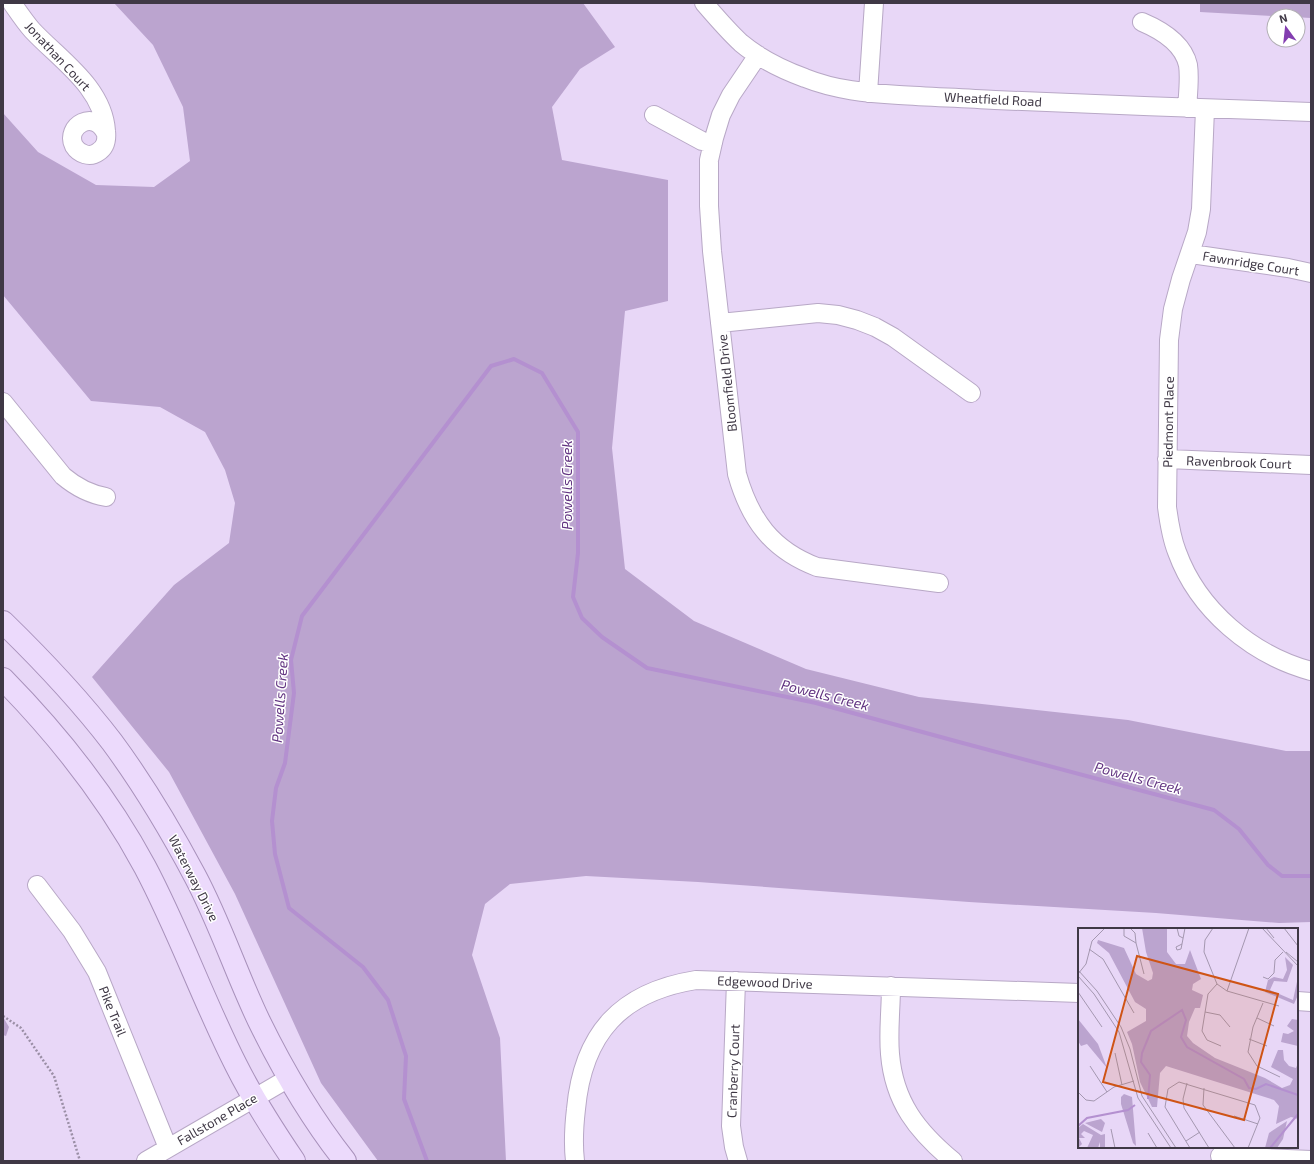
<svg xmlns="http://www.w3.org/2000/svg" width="1314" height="1164" font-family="'Exo 2',sans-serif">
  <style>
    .green { fill: #bba4cf }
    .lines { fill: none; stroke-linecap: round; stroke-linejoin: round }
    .stream { stroke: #b490d0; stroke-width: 4 }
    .minor-casing { stroke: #b8a8c6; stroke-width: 20 }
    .major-casing { stroke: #a891bb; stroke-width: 24 }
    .path { stroke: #9b8fa6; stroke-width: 2.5; stroke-dasharray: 2 2; stroke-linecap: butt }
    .minor { stroke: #fff; stroke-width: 18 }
    .major { stroke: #ecdafc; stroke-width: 22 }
    .labels { text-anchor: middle; stroke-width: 3; stroke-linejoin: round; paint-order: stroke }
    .street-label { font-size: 13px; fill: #3f3845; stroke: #fff }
    .water-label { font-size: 14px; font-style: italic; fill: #633582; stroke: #fff }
    .inset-river { fill: none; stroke: #b490d0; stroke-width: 2 }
    .inset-road { fill: none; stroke: #a497b0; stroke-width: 1 }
    .view { fill: #cf5415; fill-opacity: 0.15; stroke: #cf5415; stroke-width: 2 }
    .inset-edge { fill: none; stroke: #3f3845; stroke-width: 2 }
  </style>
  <rect width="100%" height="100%" fill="#e8d7f7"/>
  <!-- green -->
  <path class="green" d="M114 3H583L615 47 580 69 552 107 562 160 668 180V301L625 311 612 448 625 569 694 621 806 669 919 697 1128 720 1286 751H1311V922L1279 923 1156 913 969 902 698 882 586 876 510 884 485 904 472 955 500 1038 506 1161H378L321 1083 235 894 169 772 92 677 174 585 229 543 235 503 225 470 205 432 160 407 91 401 3 295V113L38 152 96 185 154 187 190 161 183 107 153 45Z
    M1200 3H1311V18L1200 12Z
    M3 1017 9 1027 6 1036 3 1035Z"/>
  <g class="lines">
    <!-- stream -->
    <path class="stream" d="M427 1161 404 1099 406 1056 388 1000 363 967 289 908 275 854 272 821 276 788 285 763 294 693 291 660 302 616 491 366 514 359 542 373 578 432V553L573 597 582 618 602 637 647 668 816 703 959 742 1214 810 1239 829 1268 865 1282 876H1311"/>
    <!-- minor casing -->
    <g class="minor-casing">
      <path id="minor" d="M12 3C19 13 25 22 32 30 60 60 103 87 106 131 107 140 106 147 98 152 90 158 79 154 74 146 64 126 95 108 106 134
        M704 3C716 17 728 31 741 43 759 58 783 70 805 78 835 90 867 93 899 95 931 97 963 98 995 100 1100 104 1206 109 1311 112
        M1142 22C1161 30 1183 43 1188 65 1190 78 1188 94 1187 108
        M758 55 731 95 721 115 714 138 709 160V206L712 251 737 474C750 520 772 550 817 567L939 583
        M868 93 874 3
        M1205 109 1201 209 1197 232 1181 279 1173 309 1169 340 1167 507C1169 522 1171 537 1177 552 1198 610 1252 655 1311 671
        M654 115 702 141 713 143
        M1191 254 1288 268 1311 273
        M720 323 818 313 838 315 857 320 875 327 893 337 971 393
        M3 402 63 476C76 487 89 494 106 497
        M1167 459 1311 465
        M37 885 72 931 97 972 168 1148
        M736 981 731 1126 734 1147 738 1161
        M891 986C891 1008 888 1032 890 1054 894 1102 917 1131 953 1161
        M1297 1001 1311 1002
        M1220 1156 1311 1160
        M146 1161 289 1078
        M575 1161C573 1144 574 1126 576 1109 583 1033 621 992 696 980L1079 993"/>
    </g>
    <!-- major casing -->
    <g class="major-casing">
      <path id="major" d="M3 622C41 659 79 699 112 742 143 784 170 829 195 876 220 923 236 973 259 1021 283 1070 311 1118 345 1161
        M3 679C58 735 108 798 145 867 179 931 203 1000 236 1065 253 1099 273 1130 294 1161"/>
    </g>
    <!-- path -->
    <path class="path" d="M3 1016 21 1028 54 1076 80 1161"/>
    <!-- minor -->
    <use href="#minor" class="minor"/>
    <!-- major -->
    <use href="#major" class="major"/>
  </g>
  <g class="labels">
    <!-- street labels -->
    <g class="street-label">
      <text transform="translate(58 56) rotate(47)" y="5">Jonathan Court</text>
      <text transform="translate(993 99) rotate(3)" y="5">Wheatfield Road</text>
      <text transform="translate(1251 263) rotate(9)" y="5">Fawnridge Court</text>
      <text transform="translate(727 383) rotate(-96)" y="5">Bloomfield Drive</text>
      <text transform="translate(1168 422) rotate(-89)" y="5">Piedmont Place</text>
      <text transform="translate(1239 462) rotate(2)" y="5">Ravenbrook Court</text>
      <text transform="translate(194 878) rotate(63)" y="5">Waterway Drive</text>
      <text transform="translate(765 982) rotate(2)" y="5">Edgewood Drive</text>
      <text transform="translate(113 1011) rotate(68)" y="5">Pike Trail</text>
      <text transform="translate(733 1071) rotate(-88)" y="5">Cranberry Court</text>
      <text transform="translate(217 1119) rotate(-30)" y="5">Fallstone Place</text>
    </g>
    <!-- water labels -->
    <g class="water-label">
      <text transform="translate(567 485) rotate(-90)" y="5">Powells Creek</text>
      <text transform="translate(825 695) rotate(14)" y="5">Powells Creek</text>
      <text transform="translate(280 698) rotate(-86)" y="5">Powells Creek</text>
      <text transform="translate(1138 778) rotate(15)" y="5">Powells Creek</text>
    </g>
  </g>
  <!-- overview -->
  <g transform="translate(1078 928)">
    <rect width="220" height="220" fill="#e8d7f7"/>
    <path d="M64 0H89V24L98 36H107L112 22 123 51 115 56 114 62 125 67 122 80H117L111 94 109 108 115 115 137 130 187 150 204 160 212 157 215 151 193 139 200 122H205L206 132 211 138 218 140 220 135V191L213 189 198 196 201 178 196 172 88 138 82 145 79 179H74L62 154 54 116 49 104 68 93V81L57 74 31 25 19 15 20 12 46 20 58 46 70 53 74 51 75 45 68 24ZM207 29 215 37 209 54 196 53 192 62 215 72 220 49V67L216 76 187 64 190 52 196 49 205 51 209 42ZM0 91 20 116 29 140 9 116 3 118 0 113ZM214 91 220 92V118L203 114 205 105 210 106 216 103 209 98ZM46 166 54 169 58 218 55 215 43 176V169ZM23 191 27 195 24 204 7 195ZM209 193 205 211 199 220H187L191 205ZM5 196 23 207 27 206V220H22V214L20 220H9L15 207 6 203 3 206 7 210H1L4 216 0 220V200Z" fill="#bba4cf"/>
    <path class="inset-river" d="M70 171 72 147 63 134 64 125 73 103 104 82 108 92 103 109 109 119 166 151 171 160 178 161 188 156 220 167M0 198 9 190 50 182 57 177M192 220 220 186"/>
    <path class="inset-road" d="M46 0V8L58 15 66 46M52 0 57 5 58 15M99 0 101 8 105 10M135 0 127 12 126 24 139 56 149 63 201 78M184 0 220 38M188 0 196 10M206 0 220 18M104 16 98 19 99 22 103 21 104 16 107 0M11 21 25 31 56 85M208 24 220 34M0 42 19 63 43 99 52 121 64 168 98 220M0 46 8 36 14 13 27 0M0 48 16 66 41 104 60 170 93 220M185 49 190 51 196 45 197 32 205 24M139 56 130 66 124 103 129 112 143 118M149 63 171 0M0 64 24 99M185 75 175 99 170 124 179 138 202 149M127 84 142 87 152 99M179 90 196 98M171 111 189 118M37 125 44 157M12 138 29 164M109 155 105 171 106 180 131 220M126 160 125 177 157 220M0 164 8 172 16 173 36 159 56 153M156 188 180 196M33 201 37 220M70 205 79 220M108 213 122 204M112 220 87 179 90 161 101 154 177 177 182 190 170 220"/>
    <path class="view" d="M59 28 200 66 166 192 25 154Z"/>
    <rect width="220" height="220" class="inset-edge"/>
  </g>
  <!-- border -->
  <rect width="1314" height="1164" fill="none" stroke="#3f3845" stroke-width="8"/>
  <!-- north arrow -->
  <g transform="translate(1286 28) rotate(345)"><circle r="19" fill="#ffffff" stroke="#b2afb5"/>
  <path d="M0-3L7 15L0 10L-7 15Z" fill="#833db0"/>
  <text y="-6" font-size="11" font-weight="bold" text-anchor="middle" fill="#3f3845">N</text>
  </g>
</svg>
